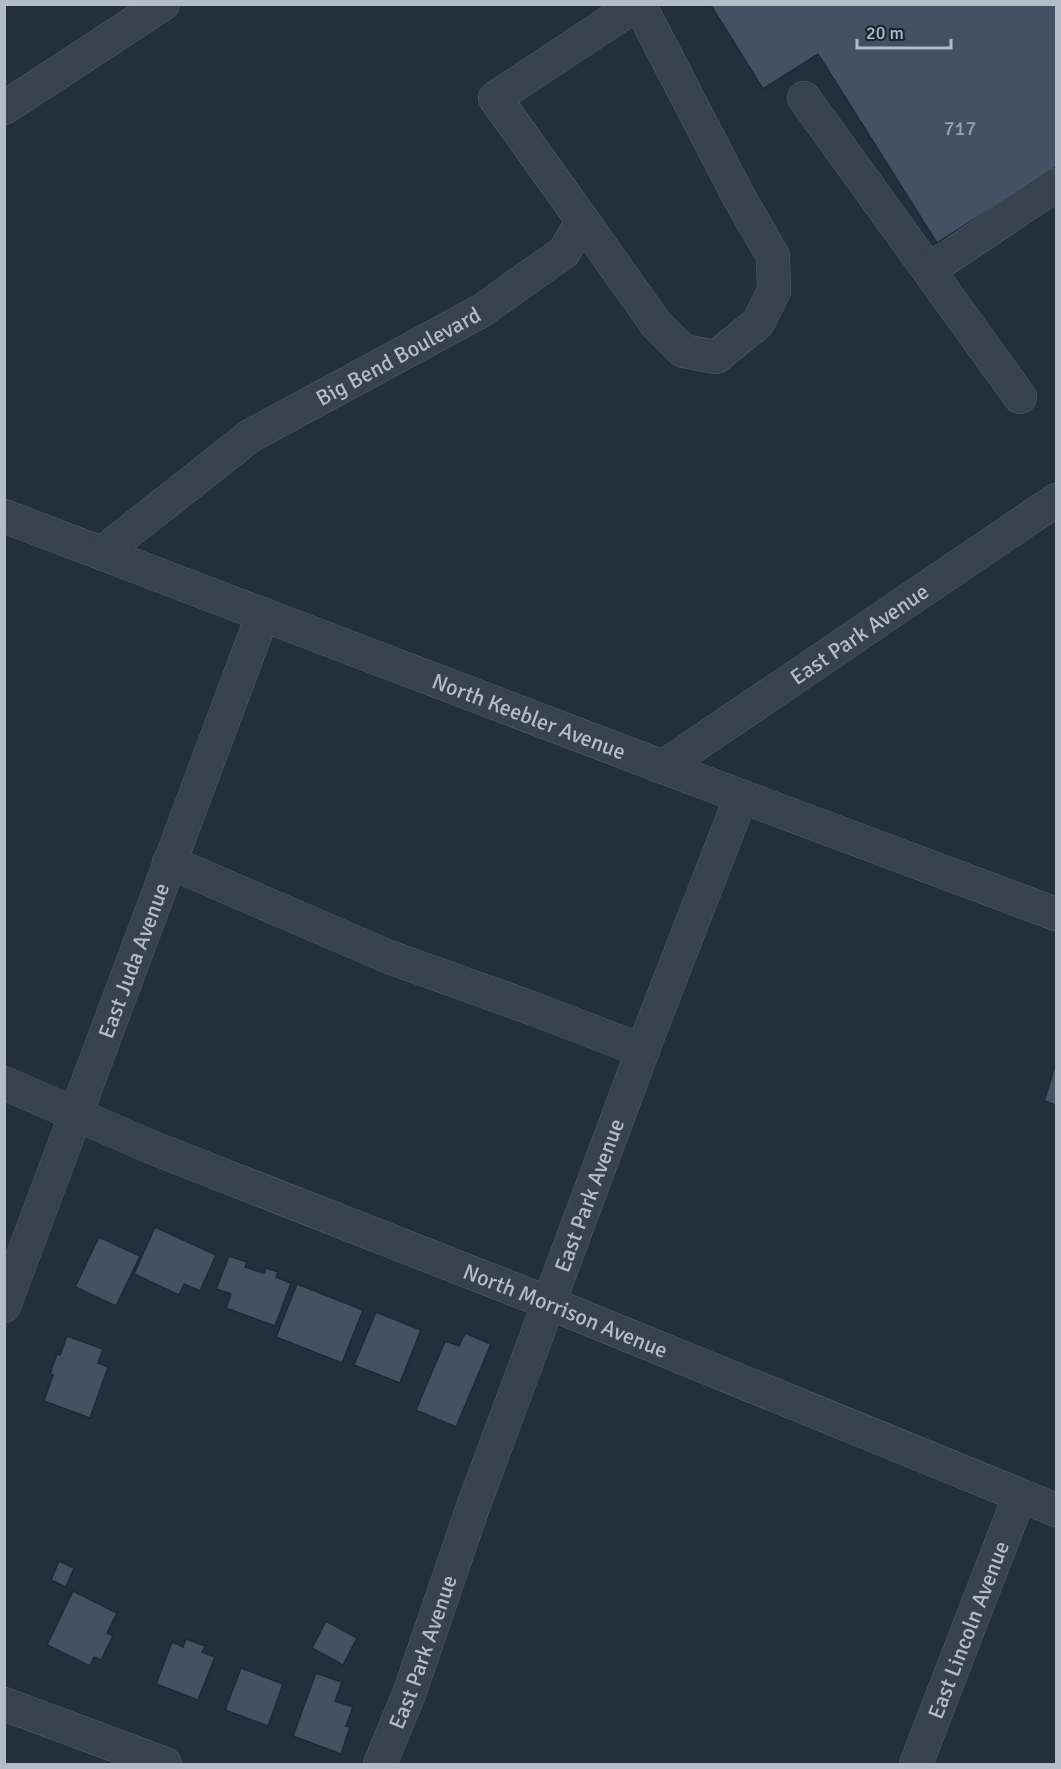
<svg xmlns="http://www.w3.org/2000/svg" width="1061" height="1769" font-family="Signika,sans-serif">
  <style>
    .building { fill: #455162; stroke: #1f2835; stroke-width: 1.5 }
    .lines { fill: none; stroke-linecap: round; stroke-linejoin: round }
    .minor-casing { stroke: #565f6c; stroke-width: 34 }
    .minor { stroke: #38414e; stroke-width: 33 }
    .labels { text-anchor: middle; stroke-width: 5; stroke-linejoin: round; paint-order: stroke }
    .number-label { font-size: 20px; fill: #98a1af }
    .street-label { font-size: 22px; fill: #b4bcc9; stroke: #1d2633 }
  </style>
  <rect width="100%" height="100%" fill="#242f3e"/>
  <!-- building -->
  <path class="building" d="M710 4H1056V167L937 243 818 54 763 89Z
    M1055 1066H1056V1105L1044 1101Z
    M155 1227 216 1255 200 1291 184 1284 179 1295 134 1274Z
    M99 1237 140 1256 116 1306 75 1287Z
    M229 1256 247 1262 245 1267 264 1273 266 1268 278 1272 276 1277 291 1283 275 1326 226 1308 231 1294 216 1289Z
    M297 1284 363 1310 342 1363 276 1337Z
    M376 1312 421 1330 400 1383 354 1365Z
    M465 1333 491 1344 456 1427 416 1410 445 1341 459 1346Z
    M67 1336 103 1349 98 1363 108 1367 90 1418 44 1401 53 1375 50 1374 57 1354 60 1355Z
    M59 1561 74 1568 66 1587 51 1580Z
    M73 1591 117 1613 107 1633 113 1636 101 1660 94 1657 90 1666 47 1645Z
    M326 1621 357 1638 343 1665 312 1648Z
    M186 1639 205 1646 202 1652 215 1657 198 1700 156 1684 172 1642 183 1647Z
    M241 1668 283 1684 268 1726 225 1710Z
    M316 1673 342 1682 335 1701 353 1707 346 1726 350 1727 341 1754 293 1736Z"/>
  <g class="lines">
    <!-- minor casing -->
    <g class="minor-casing">
      <g id="minor">
        <path d="M804 98 1020 397"/>
        <path d="M4 108 163 4"/>
        <path d="M583 221 656 324 683 351 716 357 758 323 774 291 773 256 740 199 639 4"/>
        <path d="M929 270 1056 185"/>
        <path id="s1" d="M4 516 663 767 1056 914"/>
        <path id="s2" d="M102 553 250 436 481 311 564 252 583 221 495 98 637 4"/>
        <path id="s3" d="M663 767 1056 500"/>
        <path d="M169 862 389 957 534 1009 643 1051"/>
        <path id="s4" d="M4 1083 151 1147 549 1303 1056 1510"/>
        <path id="s5" d="M4 1306 263 614"/>
        <path d="M4 1704 165 1764"/>
        <path id="s6" d="M380 1764 409 1694 473 1507 648 1036 741 797"/>
        <path id="s7" d="M916 1764 1020 1495"/>
      </g>
    </g>
    <!-- minor -->
    <use href="#minor" class="minor"/>
  </g>
  <g class="labels">
    <!-- number labels -->
    <g class="number-label">
      <text x="960" y="135">717</text>
    </g>
    <!-- street labels -->
    <g class="street-label">
      <text dy="8" stroke="none"><textPath href="#s2" startOffset="357">Big Bend Boulevard</textPath></text>
      <text dy="8" stroke="none"><textPath href="#s3" startOffset="237">East Park Avenue</textPath></text>
      <text dy="8" stroke="none"><textPath href="#s1" startOffset="562">North Keebler Avenue</textPath></text>
      <text dy="8" stroke="none"><textPath href="#s5" startOffset="369">East Juda Avenue</textPath></text>
      <text dy="8" stroke="none"><textPath href="#s6" startOffset="606">East Park Avenue</textPath></text>
      <text dy="8" stroke="none"><textPath href="#s4" startOffset="606">North Morrison Avenue</textPath></text>
      <text dy="8" stroke="none"><textPath href="#s7" startOffset="144">East Lincoln Avenue</textPath></text>
      <text dy="8" stroke="none"><textPath href="#s6" startOffset="120">East Park Avenue</textPath></text>
    </g>
  </g>
  <!-- border -->
  <rect width="1061" height="1769" fill="none" stroke="#b4bcc9" stroke-width="12"/>
  <!-- scale -->
  <path d="M857 39v9h94v-9" fill="none" stroke="#b4bcc9" stroke-width="3"/>
  <text x="866" y="39" font-size="18" fill="#b4bcc9" stroke="#1d2633" stroke-width="4.5" paint-order="stroke">20 m</text>
</svg>
